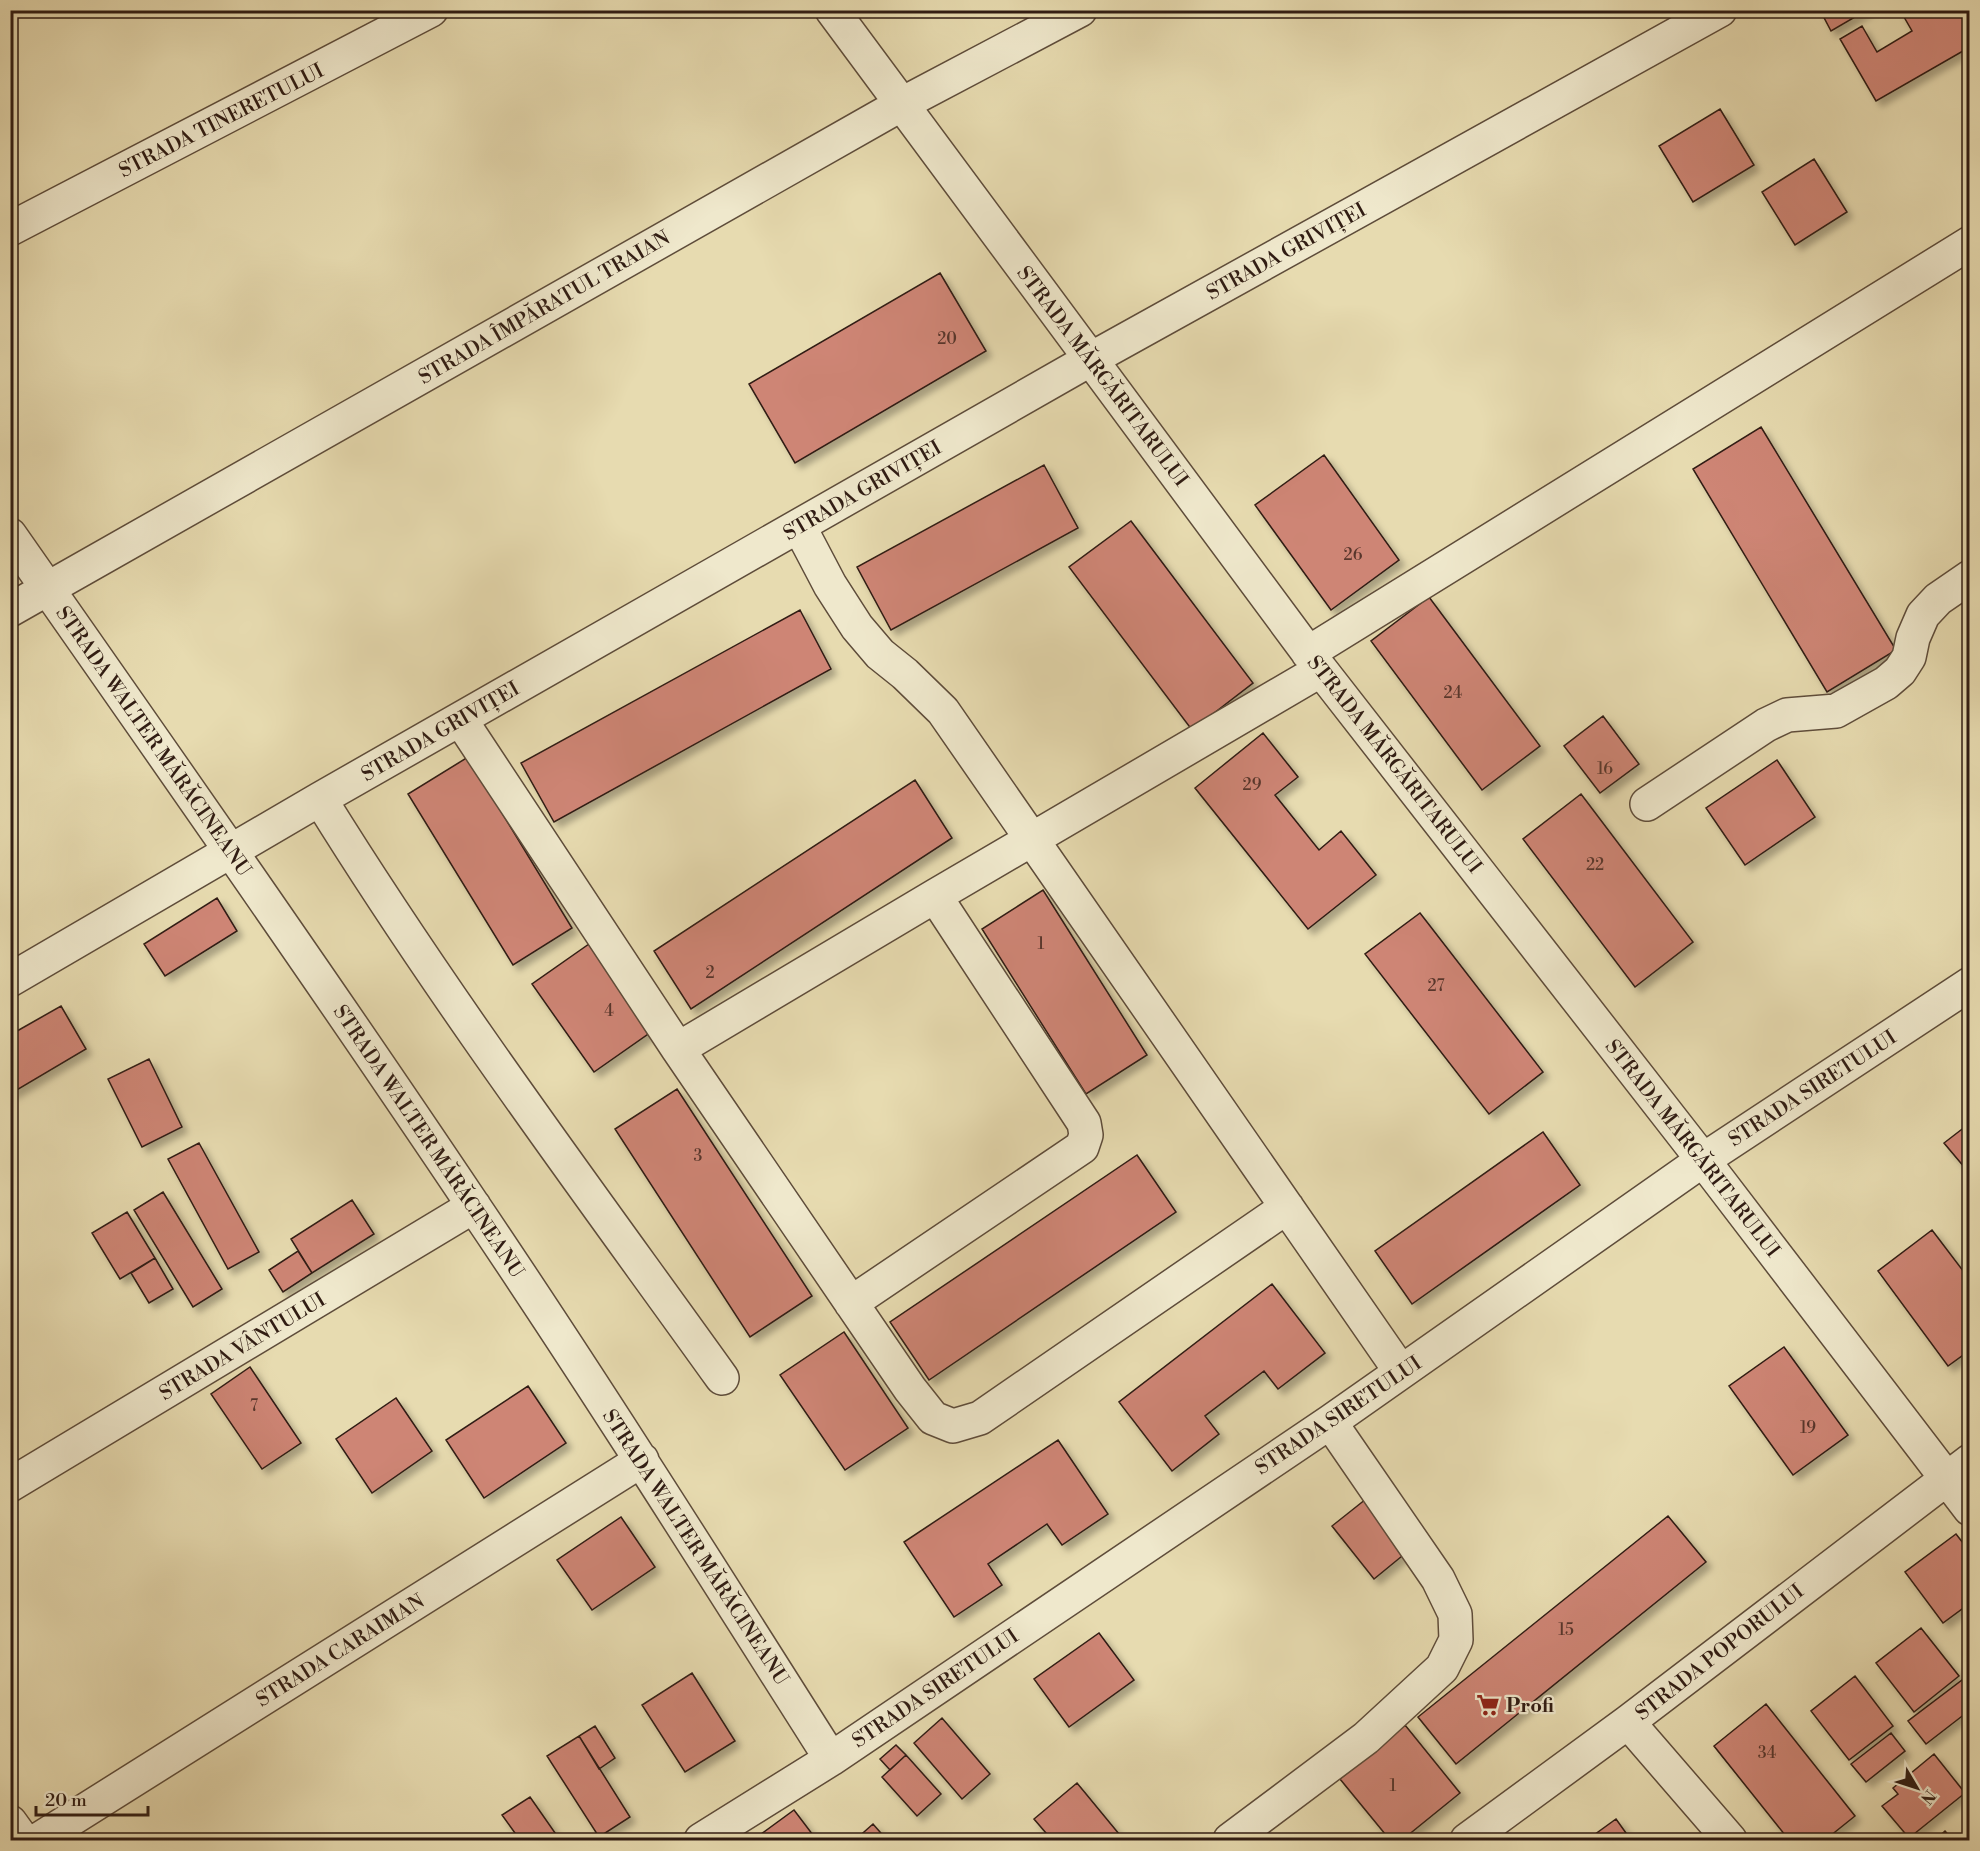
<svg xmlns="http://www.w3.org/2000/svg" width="1980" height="1851" font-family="'Libre Bodoni',serif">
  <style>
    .building { fill: #ce8575; stroke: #301c13; stroke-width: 1.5; filter: url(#shadow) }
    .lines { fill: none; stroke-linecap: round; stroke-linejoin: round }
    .minor-casing { stroke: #5e4c3a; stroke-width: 36 }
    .minor { stroke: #efe8cc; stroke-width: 33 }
    .labels { text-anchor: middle; stroke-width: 4.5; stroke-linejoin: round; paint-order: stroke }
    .number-label { font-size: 16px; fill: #58362c }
    .street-label { font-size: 20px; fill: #301c13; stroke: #efe8cc }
    .poi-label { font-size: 20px; font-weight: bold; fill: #301c13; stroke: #efe8cc; text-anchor: start }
  </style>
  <defs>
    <filter id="shadow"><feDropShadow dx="5.5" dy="5.5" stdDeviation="3" flood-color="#0004"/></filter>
  </defs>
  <rect width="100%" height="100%" fill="#e7dbb0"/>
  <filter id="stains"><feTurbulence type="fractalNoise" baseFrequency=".00333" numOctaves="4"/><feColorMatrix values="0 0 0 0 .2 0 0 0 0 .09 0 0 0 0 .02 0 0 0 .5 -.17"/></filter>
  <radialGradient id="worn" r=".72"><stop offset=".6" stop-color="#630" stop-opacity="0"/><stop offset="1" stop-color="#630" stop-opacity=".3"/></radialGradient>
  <!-- building -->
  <path class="building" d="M1820 10H1867L1831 31Z
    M1900 10H1970V47L1876 101 1840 39 1862 26 1877 52 1912 31Z
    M1720 109 1754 165 1693 202 1659 146Z
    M1814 159 1847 212 1795 245 1762 192Z
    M940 273 986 351 795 463 749 384Z
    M1761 427 1896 650 1827 692 1693 469Z
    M1324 455 1399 560 1331 610 1255 505Z
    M1044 465 1078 528 891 630 857 567Z
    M1131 521 1253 683 1192 730 1069 567Z
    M1429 597 1540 746 1482 790 1371 641Z
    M800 610 831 669 554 822 521 763Z
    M1603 716 1639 764 1600 793 1564 746Z
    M1263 733 1298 777 1275 795 1319 850 1341 831 1376 875 1308 929 1195 788Z
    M468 757 572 928 513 965 408 794Z
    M1777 760 1815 817 1745 865 1706 808Z
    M915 780 952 838 691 1009 654 951Z
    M1581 794 1693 942 1635 987 1523 839Z
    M1043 890 1147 1055 1086 1094 982 929Z
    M217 898 237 931 165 976 144 944Z
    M1420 913 1543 1072 1489 1114 1365 954Z
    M589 944 651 1032 594 1072 532 984Z
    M61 1006 86 1049 10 1094V1035Z
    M149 1059 182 1127 142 1147 108 1079Z
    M677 1089 812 1296 750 1337 615 1129Z
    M1970 1123V1174L1944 1143Z
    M1543 1132 1580 1185 1412 1304 1375 1251Z
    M199 1143 259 1252 228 1269 168 1159Z
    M1137 1155 1176 1212 929 1380 890 1322Z
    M163 1192 222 1289 193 1307 134 1210Z
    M352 1200 374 1234 312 1273 291 1239Z
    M127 1212 155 1258 120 1279 92 1233Z
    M1932 1230 1970 1280V1350L1948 1366 1878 1271Z
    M298 1251 312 1273 283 1292 269 1270Z
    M155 1258 173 1289 149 1303 131 1273Z
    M1272 1284 1325 1353 1278 1389 1264 1371 1205 1416 1219 1434 1172 1471 1119 1402Z
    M844 1332 908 1428 845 1470 780 1375Z
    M1784 1347 1848 1435 1793 1475 1729 1386Z
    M250 1367 301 1443 262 1469 211 1394Z
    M528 1386 566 1443 484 1498 446 1440Z
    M396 1398 432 1451 372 1493 336 1439Z
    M1058 1440 1108 1514 1062 1545 1047 1524 988 1564 1002 1585 954 1617 904 1542Z
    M1366 1499 1407 1552 1374 1579 1332 1526Z
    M1668 1516 1706 1562 1456 1764 1418 1717Z
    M621 1517 655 1567 592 1610 557 1560Z
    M1956 1534 1970 1552V1603L1943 1623 1905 1572Z
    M1921 1628 1959 1676 1914 1712 1876 1663Z
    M1099 1633 1134 1680 1069 1727 1034 1679Z
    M692 1673 735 1741 685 1772 642 1705Z
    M1970 1674V1710L1926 1744 1908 1721Z
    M1855 1676 1893 1726 1849 1760 1811 1711Z
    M1766 1704 1855 1816 1825 1840H1789L1714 1746Z
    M942 1718 990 1774 962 1799 914 1743Z
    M1405 1725 1460 1793 1402 1840H1390L1340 1779Z
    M595 1726 615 1758 599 1769 579 1736Z
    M1891 1733 1905 1751 1866 1782 1851 1764Z
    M579 1736 630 1817 599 1837 547 1756Z
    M896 1745 906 1755 890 1770 880 1759Z
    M1934 1754 1965 1793 1909 1838 1882 1806 1898 1794 1893 1788Z
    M906 1755 941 1794 917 1816 882 1777Z
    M1077 1783 1124 1840H1052L1034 1819Z
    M530 1797 560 1840H520L502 1815Z
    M794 1810 816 1839 753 1840Z
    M1616 1819 1631 1840H1587Z
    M873 1824 887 1840H855Z
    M1945 1831 1953 1840H1935Z
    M422 1834 426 1840H412Z"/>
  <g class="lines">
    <!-- minor casing -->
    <g class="minor-casing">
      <path id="minor" d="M832 10 1321 670 1703 1160 1970 1509
        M10 229 431 10
        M799 526 830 585 857 627 880 654 905 674 943 711 1401 1372
        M10 535C166 758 322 980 473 1205 596 1387 713 1573 831 1759
        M10 610 902 104 1080 10
        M1308 653 1970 243
        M460 719 678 1049 910 1389 933 1418 953 1426 980 1418 1287 1207
        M320 799C444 999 585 1187 722 1378
        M1647 804 1766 725 1787 715 1836 711 1886 683 1900 671 1909 657 1913 638 1923 615 1938 599 1970 577
        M10 980 320 799 1091 359 1720 10
        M678 1049 935 896 1321 670
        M851 1303 1082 1147 1086 1135 1084 1123 935 896
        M10 1485 474 1206
        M1628 1722 1730 1840
        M10 1822 23 1840
        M38 1840 642 1460
        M701 1840 831 1759 1330 1422 1703 1160 1970 984
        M1230 1840 1366 1738 1442 1668 1456 1640 1455 1614 1438 1579 1330 1422
        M1467 1840 1628 1722 1970 1461"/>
    </g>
    <!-- minor -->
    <use href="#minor" class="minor"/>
  </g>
  <!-- icons -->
  <defs>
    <g id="supermarket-bare" transform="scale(1.8)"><path d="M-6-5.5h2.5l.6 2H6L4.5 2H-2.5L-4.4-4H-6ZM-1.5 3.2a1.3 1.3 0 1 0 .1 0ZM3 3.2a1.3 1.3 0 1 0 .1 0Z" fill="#8f2418" stroke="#efe8cc" stroke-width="2.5" paint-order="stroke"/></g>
  </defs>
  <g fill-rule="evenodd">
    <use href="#supermarket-bare" x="1488" y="1705"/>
  </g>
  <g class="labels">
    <!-- number labels -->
    <g class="number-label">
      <text x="947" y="344">20</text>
      <text x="1353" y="560">26</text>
      <text x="1453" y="698">24</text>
      <text x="1605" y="774">16</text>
      <text x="1252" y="790">29</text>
      <text x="1595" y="870">22</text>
      <text x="1041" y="949">1</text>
      <text x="710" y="978">2</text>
      <text x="1436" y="991">27</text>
      <text x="609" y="1016">4</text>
      <text x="698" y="1161">3</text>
      <text x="254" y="1411">7</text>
      <text x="1808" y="1433">19</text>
      <text x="1566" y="1635">15</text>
      <text x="1767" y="1758">34</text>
      <text x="1393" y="1791">1</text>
    </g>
    <!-- street labels -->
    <g class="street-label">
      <text transform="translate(221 120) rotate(-27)" y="7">STRADA TINERETULUI</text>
      <text transform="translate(1286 251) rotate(-29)" y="7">STRADA GRIVIȚEI</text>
      <text transform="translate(544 307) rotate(-30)" y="7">STRADA ÎMPĂRATUL TRAIAN</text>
      <text transform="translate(1103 376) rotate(53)" y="7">STRADA MĂRGĂRITARULUI</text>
      <text transform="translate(862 490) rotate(-30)" y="7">STRADA GRIVIȚEI</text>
      <text transform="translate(440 731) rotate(-30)" y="7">STRADA GRIVIȚEI</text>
      <text transform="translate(154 741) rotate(55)" y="7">STRADA WALTER MĂRĂCINEANU</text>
      <text transform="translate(1395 764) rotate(52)" y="7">STRADA MĂRGĂRITARULUI</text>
      <text transform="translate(1812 1088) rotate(-33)" y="7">STRADA SIRETULUI</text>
      <text transform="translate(429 1141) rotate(56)" y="7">STRADA WALTER MĂRĂCINEANU</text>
      <text transform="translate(1693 1148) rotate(52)" y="7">STRADA MĂRGĂRITARULUI</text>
      <text transform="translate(242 1346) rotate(-31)" y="7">STRADA VÂNTULUI</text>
      <text transform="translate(1338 1415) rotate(-34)" y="7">STRADA SIRETULUI</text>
      <text transform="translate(696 1547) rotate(57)" y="7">STRADA WALTER MĂRĂCINEANU</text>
      <text transform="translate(340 1650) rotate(-32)" y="7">STRADA CARAIMAN</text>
      <text transform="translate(1719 1652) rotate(-38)" y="7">STRADA POPORULUI</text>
      <text transform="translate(935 1688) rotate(-34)" y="7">STRADA SIRETULUI</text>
    </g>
    <!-- poi labels -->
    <g class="poi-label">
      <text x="1506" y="1712">Profi</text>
    </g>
  </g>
  <!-- margin -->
  <rect width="1980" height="1851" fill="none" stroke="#e7dbb0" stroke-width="36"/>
  <rect x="12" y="12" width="1956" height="1827" fill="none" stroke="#301c13" stroke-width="3"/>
  <rect x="18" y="18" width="1944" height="1815" fill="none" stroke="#301c13" stroke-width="1.5"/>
  <!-- north arrow -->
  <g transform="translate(1917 1788) rotate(129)" stroke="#efe8cc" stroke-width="4.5" paint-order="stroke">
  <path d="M0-4.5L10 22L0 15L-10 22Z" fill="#301c13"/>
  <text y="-9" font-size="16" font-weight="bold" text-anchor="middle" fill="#301c13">N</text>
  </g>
  <!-- scale -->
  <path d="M36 1806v9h112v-9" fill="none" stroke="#301c13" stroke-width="3"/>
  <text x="45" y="1806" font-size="18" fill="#301c13" stroke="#efe8cc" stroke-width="4.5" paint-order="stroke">20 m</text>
  <rect width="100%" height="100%" filter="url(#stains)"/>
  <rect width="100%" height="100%" fill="url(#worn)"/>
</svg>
